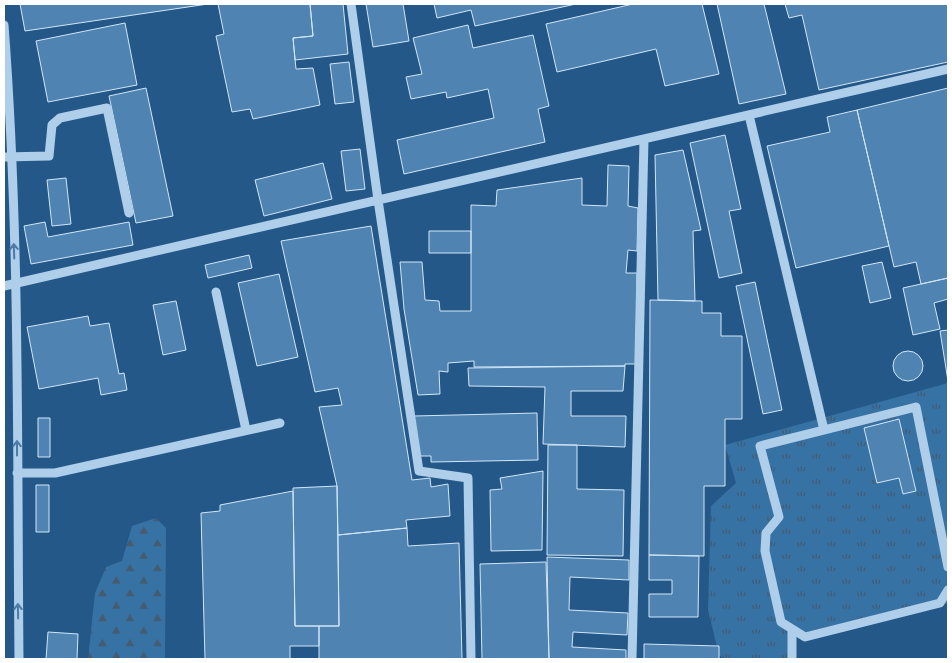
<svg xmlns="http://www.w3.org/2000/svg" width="952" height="663" font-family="Signika,sans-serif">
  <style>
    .grass { fill: url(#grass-tufts) }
    .forest { fill: url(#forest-firs) }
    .building { fill: #4f84b2; stroke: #d2e6f7 }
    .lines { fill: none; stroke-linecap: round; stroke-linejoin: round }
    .minor { stroke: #aeceea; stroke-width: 9 }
    .oneway { stroke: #4d7ba5 }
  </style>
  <defs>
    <pattern id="grass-tufts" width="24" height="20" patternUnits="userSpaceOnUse" patternTransform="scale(1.25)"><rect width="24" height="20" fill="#3772a5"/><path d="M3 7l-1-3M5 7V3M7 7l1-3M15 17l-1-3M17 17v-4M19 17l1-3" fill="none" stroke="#445b70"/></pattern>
    <pattern id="forest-firs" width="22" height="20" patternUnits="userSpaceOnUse" patternTransform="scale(1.25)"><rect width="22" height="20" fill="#3772a5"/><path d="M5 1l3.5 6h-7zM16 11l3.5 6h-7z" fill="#445b70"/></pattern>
  </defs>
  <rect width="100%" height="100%" fill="#235888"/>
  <!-- grass -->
  <path class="grass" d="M948 383V603L805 637 793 630 792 659H724L719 655 708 610 711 506 736 483 725 445Z"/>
  <!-- forest -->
  <path class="forest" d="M156 518 166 528 165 659H88L95 593 106 567 122 561 132 526Z"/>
  <!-- building -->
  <path class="building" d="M20 4H208L25 31Z
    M218 4H310L313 36 293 38 296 69 313 68 320 105 253 119 250 109 232 112 216 36 224 34Z
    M310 4H343L348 54 295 60 293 38 313 36Z
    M366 4H403L409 41 373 47Z
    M434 4H576L475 26 471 10 437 18Z
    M633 4H702L719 74 665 86 656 49 557 72 546 24Z
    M717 4H764L786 94 739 104Z
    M785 4H948V62L819 90 802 15 789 18Z
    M125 23 137 85 48 102 36 41Z
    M468 25 473 48 533 35 549 106 538 109 545 142 404 174 397 140 494 118 488 89 447 98 446 92 411 99 406 77 422 74 413 38Z
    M349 62 354 102 335 104 330 64Z
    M146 88 173 216 136 223 109 96Z
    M948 88V278L921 284 916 262 894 267 857 110Z
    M857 110 889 246 796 268 767 146 830 132 827 117Z
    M725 135 741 209 729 211 742 273 719 278 690 143Z
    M360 149 365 189 346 191 341 151Z
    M683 150 701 230 693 231 695 301 658 300 655 155Z
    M323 163 332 199 264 216 255 180Z
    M608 165 629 166 628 206 638 208 637 251 628 250 626 273H637L636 364H625V366L474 367V361L448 363V372L439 371 440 394 418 395 404 309 400 262H422L425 300 439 301 440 311H471V205L496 206 497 190 582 178V205L607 206Z
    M66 178 71 224 52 226 47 180Z
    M45 222 48 237 129 222 133 245 31 264 24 226Z
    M371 226 412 480 430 478 431 487 448 484 450 516 406 520 407 528 338 535 337 486 319 407 342 405 338 388 315 392 281 241Z
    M429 231H471V253H429Z
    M249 255 252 268 208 278 205 265Z
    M882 262 891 298 870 303 862 266Z
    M279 274 298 357 257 366 238 283Z
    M948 278V299L934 303 940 329 913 335 903 288Z
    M755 282 782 410 763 414 736 286Z
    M650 300 702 301V313H721V336H742V419H725V486H704V556L649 555Z
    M176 301 186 350 163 355 153 305Z
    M88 316 90 326 109 323 119 374 124 373 127 390 101 395 98 378 39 389 27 327Z
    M948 330V381L940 331Z
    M893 366a15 15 0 1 1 30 0a15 15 0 1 1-30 0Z
    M625 366 623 391H571V416H626L625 447 543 444 545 387 469 386 468 368Z
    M537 413 538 460 431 462V456H419L414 416Z
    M38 418H50V457H38Z
    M899 419 916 491 903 494 899 478 877 483 864 428Z
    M548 445H577V489L624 490 623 556 547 555Z
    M543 471 542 550 491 551 490 490 502 489 500 478Z
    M36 485H49V532H36Z
    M337 486 339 626H295L293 488Z
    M293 491 295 626H319V646H290V659H205L201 513 220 511V505Z
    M407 528 408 546 459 543 462 659H319V626H339L338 535Z
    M649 555 699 556 698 617H649V594H672V580H649Z
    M547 557 629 560V580L570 577 569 610 628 613 627 635 573 632 572 647 626 650V659H549Z
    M546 562 549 659H482L480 564Z
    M48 632 78 634 77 659H46Z
    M644 644 719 646V659H644Z"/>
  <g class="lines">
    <!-- minor -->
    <path class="minor" d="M351 4 378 200 419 471 468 478 471 659
      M4 25C20 236 17 448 19 659
      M749 115 824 430
      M4 157 49 156 52 125 60 118 107 108 129 213
      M4 286 948 69
      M216 292 246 430
      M17 473H55L280 423
      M948 567 916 407 760 446 779 517 766 533 765 551 781 622 805 637 940 603 948 590
      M632 659 644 139
      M792 659V630"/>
  </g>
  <!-- one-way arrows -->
  <defs><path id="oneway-shaft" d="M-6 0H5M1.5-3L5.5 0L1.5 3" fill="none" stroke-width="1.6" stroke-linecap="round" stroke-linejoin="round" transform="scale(1.25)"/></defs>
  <g class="oneway">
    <use href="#oneway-shaft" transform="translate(14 251) rotate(-92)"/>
    <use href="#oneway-shaft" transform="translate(17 448) rotate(-90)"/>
    <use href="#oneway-shaft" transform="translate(18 611) rotate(-91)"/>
  </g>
  <!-- border -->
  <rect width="952" height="663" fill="none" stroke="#ffffff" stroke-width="10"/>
</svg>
